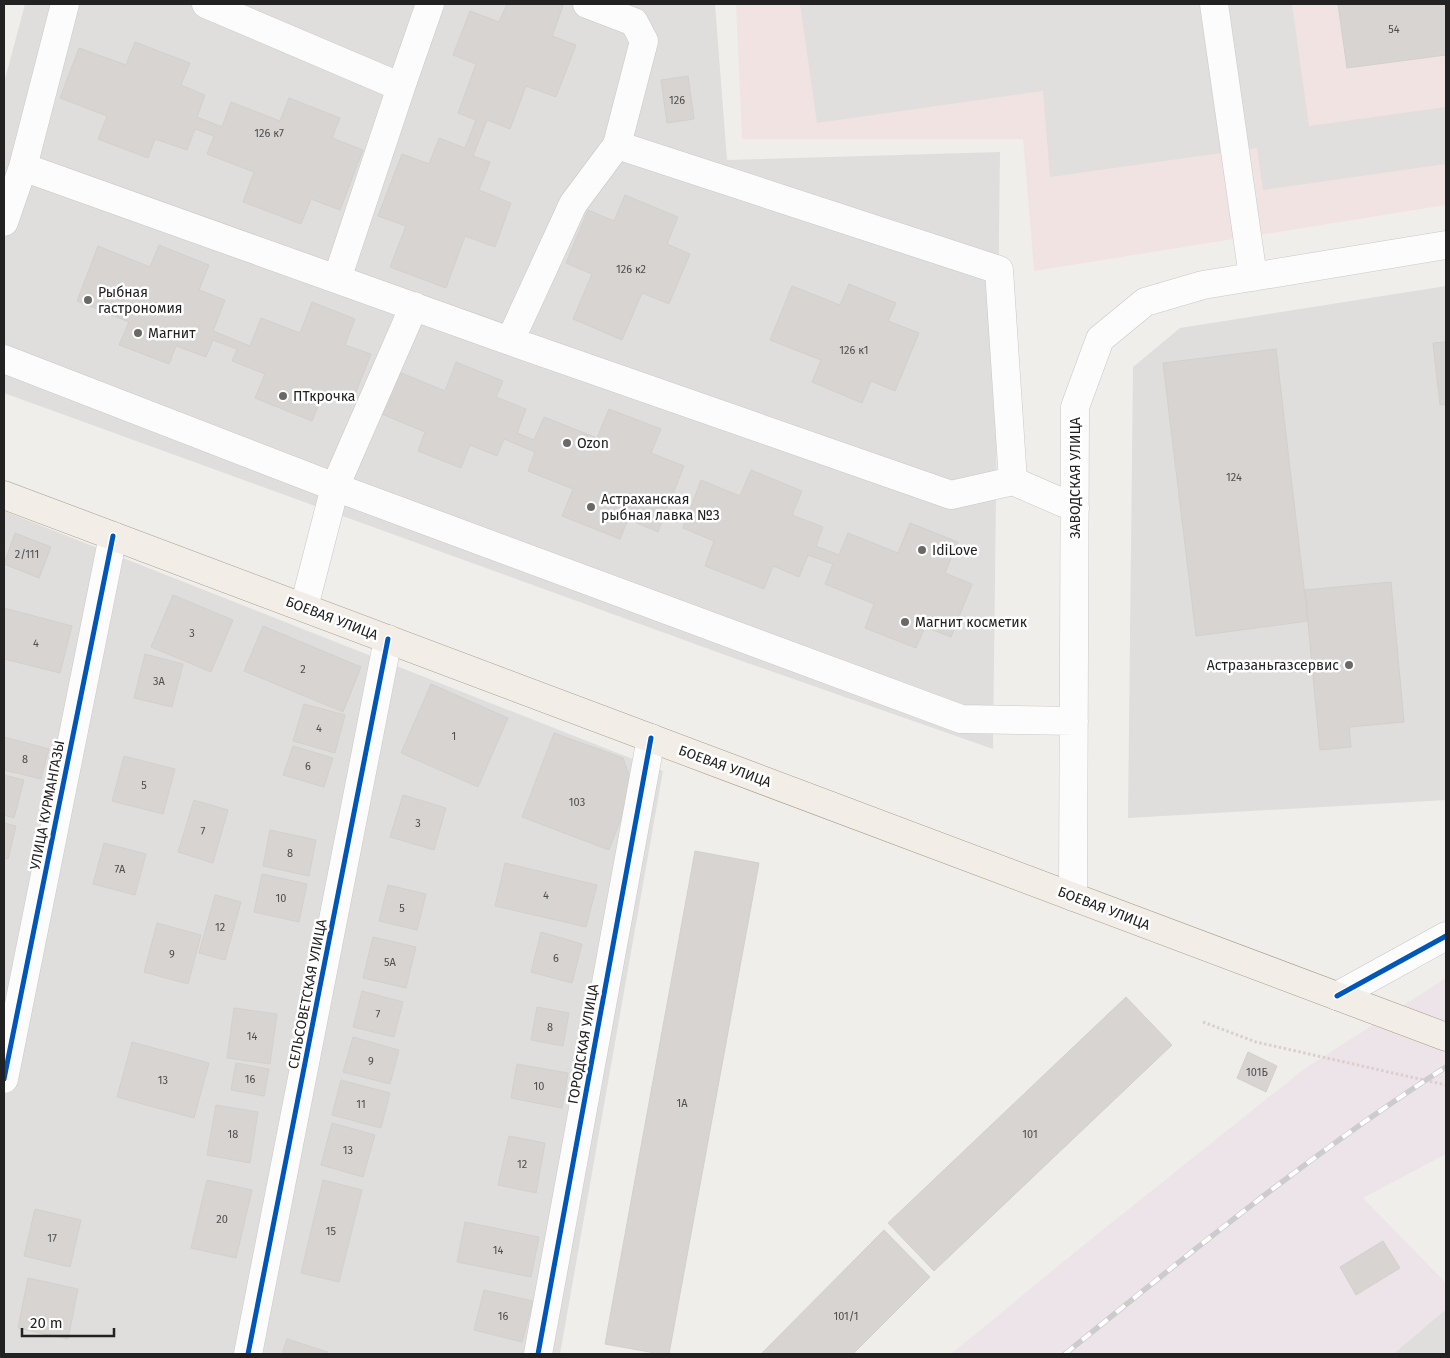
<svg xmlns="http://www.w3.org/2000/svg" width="1450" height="1358" font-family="'Fira Sans',sans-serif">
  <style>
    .residential { fill: #dfdedc }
    .commercial { fill: #f1e3e1 }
    .industrial { fill: #ede4e9 }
    .parking { fill: #e0dfde }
    .building { fill: #d7d4d2; stroke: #d3d0cc }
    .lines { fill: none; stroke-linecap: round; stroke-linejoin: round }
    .minor-casing { stroke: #c9c8c7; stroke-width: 29 }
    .major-casing { stroke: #a79c86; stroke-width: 29 }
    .path { stroke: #dccecd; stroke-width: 3; stroke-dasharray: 2.5 2.5; stroke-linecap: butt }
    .minor { stroke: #fdfcfc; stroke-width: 28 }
    .major { stroke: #f3ede7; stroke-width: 28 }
    .rail-casing { stroke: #ccc; stroke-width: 5.5 }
    .rail { stroke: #fff; stroke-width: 4; stroke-dasharray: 11; stroke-linecap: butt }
    .cycleway-casing { stroke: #fff; stroke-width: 8 }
    .cycleway { stroke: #0057b8; stroke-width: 5 }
    .poi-dot { fill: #6a6968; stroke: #fff; stroke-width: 2 }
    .labels { text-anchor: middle; stroke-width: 5; stroke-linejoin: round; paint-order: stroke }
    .number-label { font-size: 11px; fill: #4f4e4e }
    .poi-label { font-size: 14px; fill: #222; stroke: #fff; text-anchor: start }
    .street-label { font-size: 14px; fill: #222; stroke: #fff }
  </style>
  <rect width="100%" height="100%" fill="#f0eeeb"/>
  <!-- residential -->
  <path class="residential" d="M25 4H715L727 160 1000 152 993 749 739 660 4 393V83Z
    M1446 286V800L1128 818 1133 367 1180 328Z
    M4 511 663 771 560 1354H4Z
    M1446 1309V1354H1393Z"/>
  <!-- commercial -->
  <path class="commercial" d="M736 4H1446V205L1034 271 1023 139H742Z"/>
  <!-- industrial -->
  <path class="industrial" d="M1446 978V1154L1363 1198 1446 1283V1309L1393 1354H951L1080 1248 1304 1069Z"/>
  <!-- parking -->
  <path class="parking" d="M800 4H1292L1309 126 1446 107V164L1263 190 1257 148 1050 177 1043 91 817 123Z"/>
  <!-- building -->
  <path class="building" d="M507 4H556L563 6 552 36 576 45 556 97 526 86 510 129 487 120 473 156 490 162 479 190 511 203 495 247 465 236 446 288 390 267 406 226 378 216 402 154 429 164 439 138 465 148 476 120 458 113 476 64 453 55 470 11 499 22Z
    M1338 4H1446V55L1347 68Z
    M135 42 190 63 181 85 205 95 197 117 222 127 231 102 280 121 289 98 340 118 332 138 363 150 340 210 311 199 301 224 243 202 254 172 207 154 214 136 195 129 187 150 155 139 148 158 98 139 107 116 60 98 79 48 126 65Z
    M688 76 694 119 667 123 661 80Z
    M625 195 678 217 667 244 690 254 669 304 642 293 622 340 573 319 592 274 566 263 588 210 614 221Z
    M159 245 209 265 199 290 225 300 213 331 250 346 261 318 300 333 312 302 355 319 345 345 371 354 352 402 324 391 312 421 255 398 265 374 232 361 237 349 213 340 206 357 176 346 169 364 119 345 129 322 77 301 98 246 150 267Z
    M849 284 896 303 888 321 919 333 895 391 871 381 862 403 812 382 821 360 770 340 792 286 840 305Z
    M1446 342V404L1440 405 1433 343Z
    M1276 349 1308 621 1196 636 1163 363Z
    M456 362 503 381 496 397 526 409 517 433 534 440 544 417 597 438 609 409 661 429 651 453 684 466 658 532 628 519 620 539 562 516 573 489 528 471 535 452 504 439 497 456 470 445 461 468 418 451 425 432 382 414 399 372 445 391Z
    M751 470 802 491 792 515 823 527 816 546 839 555 848 533 898 553 910 523 958 542 945 573 972 584 951 637 925 627 916 648 865 628 874 604 825 584 833 564 808 555 799 577 773 566 764 589 705 566 714 541 683 528 701 480 740 496Z
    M15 533 51 547 39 578 4 564Z
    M1391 582 1404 722 1349 727 1351 747 1320 750 1305 590Z
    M173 595 233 620 211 672 151 647Z
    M4 608 72 626 60 673 4 659Z
    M263 626 361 667 343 712 244 671Z
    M145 654 183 664 172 707 134 698Z
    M431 684 508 718 478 787 401 753Z
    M304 704 345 715 335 753 293 741Z
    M554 733 623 758 633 786 609 850 522 817Z
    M4 737 49 749 41 779 4 770Z
    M293 746 333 758 324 787 283 775Z
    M124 756 175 769 163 814 112 801Z
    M4 775 24 780 14 818 4 815Z
    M403 795 446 808 434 850 390 837Z
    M194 800 228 810 213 863 178 852Z
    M4 823 16 826 8 859 4 858Z
    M270 830 316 840 309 876 263 866Z
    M104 843 146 854 135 895 93 884Z
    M695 851 759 863 669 1354H660L605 1344Z
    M505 863 597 885 586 927 495 906Z
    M262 874 307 884 299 922 254 912Z
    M388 885 426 894 417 930 379 921Z
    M215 895 241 902 225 960 199 953Z
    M157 923 201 935 188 984 144 972Z
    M541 932 582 944 572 983 531 972Z
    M373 937 416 947 406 988 363 978Z
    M362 991 403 1002 394 1037 353 1027Z
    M1126 997 1172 1045 934 1271 888 1223Z
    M537 1007 569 1013 563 1046 531 1040Z
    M234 1008 277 1014 270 1064 227 1058Z
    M353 1037 399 1050 390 1084 343 1072Z
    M132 1042 209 1063 194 1118 117 1097Z
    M1248 1052 1277 1066 1266 1092 1237 1078Z
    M236 1063 269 1069 264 1096 231 1090Z
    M517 1064 568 1073 562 1108 511 1098Z
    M341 1080 390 1093 381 1128 332 1115Z
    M216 1105 258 1112 250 1163 207 1155Z
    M332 1123 375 1135 363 1177 321 1165Z
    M509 1136 545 1143 536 1193 498 1185Z
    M207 1180 252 1190 236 1258 191 1248Z
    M323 1180 362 1190 339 1282 301 1273Z
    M35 1209 81 1220 70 1267 24 1256Z
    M465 1222 539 1237 531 1277 457 1262Z
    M884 1230 930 1277 853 1354H761Z
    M1383 1241 1400 1268 1356 1295 1340 1267Z
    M28 1278 78 1289 68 1339 18 1328Z
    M484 1290 533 1301 522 1342 474 1330Z
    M287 1339 328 1352 327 1354H282Z"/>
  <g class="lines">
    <!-- minor casing -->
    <g class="minor-casing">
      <path id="minor" d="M206 4 401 87 430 4
        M1214 4 1253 277
        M617 145 999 270 1013 481 1075 508
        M23 167 65 4
        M4 222 23 167 510 341 951 495 1013 481
        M337 279 401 87
        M510 341 573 204 617 145 644 41 634 22 587 4
        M4 359 335 487 961 719 1074 721
        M304 607 335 487 414 306
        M1073 897 1075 407 1100 339 1145 302 1203 285 1446 245
        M1337 996 1446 936
        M4 1079 113 536
        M248 1354 388 639
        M538 1354 651 738"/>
    </g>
    <!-- major casing -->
    <g class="major-casing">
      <path id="major" d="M4 495 1446 1037"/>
    </g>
    <!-- path -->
    <path class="path" d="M1203 1022 1256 1042 1446 1085"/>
    <!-- minor -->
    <use href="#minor" class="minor"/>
    <!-- major -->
    <use href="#major" class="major"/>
    <!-- rail casing -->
    <g class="rail-casing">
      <path id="rail" d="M1065 1354C1188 1254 1312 1153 1446 1067"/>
    </g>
    <!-- rail -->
    <use href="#rail" class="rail"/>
    <!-- cycleway casing -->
    <g class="cycleway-casing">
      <path id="cycleway" d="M1337 996 1446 936
        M4 1079 113 536
        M248 1354 388 639
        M538 1354 651 738"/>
    </g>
    <!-- cycleway -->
    <use href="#cycleway" class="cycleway"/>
  </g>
  <!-- markers -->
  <g class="poi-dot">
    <circle cx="88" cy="300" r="5"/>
    <circle cx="138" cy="333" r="5"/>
    <circle cx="283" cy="396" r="5"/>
    <circle cx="567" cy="443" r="5"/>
    <circle cx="591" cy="507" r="5"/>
    <circle cx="922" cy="550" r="5"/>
    <circle cx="905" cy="622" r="5"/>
    <circle cx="1349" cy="665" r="5"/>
  </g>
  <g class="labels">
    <!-- number labels -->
    <g class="number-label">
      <text x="1394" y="33">54</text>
      <text x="677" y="104">126</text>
      <text x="269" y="137">126 к7</text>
      <text x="631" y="273">126 к2</text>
      <text x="854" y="354">126 к1</text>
      <text x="1234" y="481">124</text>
      <text x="27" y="558">2/111</text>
      <text x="192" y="637">3</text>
      <text x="36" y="647">4</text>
      <text x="303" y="673">2</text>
      <text x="159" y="685">3А</text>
      <text x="319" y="732">4</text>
      <text x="454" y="740">1</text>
      <text x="25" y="763">8</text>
      <text x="308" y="770">6</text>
      <text x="144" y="789">5</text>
      <text x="577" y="806">103</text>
      <text x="418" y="827">3</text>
      <text x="203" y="835">7</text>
      <text x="290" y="857">8</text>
      <text x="120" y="873">7А</text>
      <text x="546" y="899">4</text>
      <text x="281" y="902">10</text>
      <text x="402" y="912">5</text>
      <text x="220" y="931">12</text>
      <text x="172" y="958">9</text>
      <text x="556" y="962">6</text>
      <text x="390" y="966">5А</text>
      <text x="378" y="1018">7</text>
      <text x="550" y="1031">8</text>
      <text x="252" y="1040">14</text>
      <text x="371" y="1065">9</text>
      <text x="1257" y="1076">101Б</text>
      <text x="250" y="1083">16</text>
      <text x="163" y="1084">13</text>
      <text x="539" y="1090">10</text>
      <text x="682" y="1107">1А</text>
      <text x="361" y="1108">11</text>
      <text x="233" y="1138">18</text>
      <text x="1030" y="1138">101</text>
      <text x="348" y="1154">13</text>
      <text x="522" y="1168">12</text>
      <text x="222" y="1223">20</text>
      <text x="331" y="1235">15</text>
      <text x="52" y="1242">17</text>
      <text x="498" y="1254">14</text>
      <text x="503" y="1320">16</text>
      <text x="846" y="1320">101/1</text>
    </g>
    <!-- poi labels -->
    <g class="poi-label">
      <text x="98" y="297">Рыбная<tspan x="98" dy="16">гастрономия</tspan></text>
      <text x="148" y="338">Магнит</text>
      <text x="293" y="401">ПТкрочка</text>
      <text x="577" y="448">Ozon</text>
      <text x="601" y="504">Астраханская<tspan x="601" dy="16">рыбная лавка №3</tspan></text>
      <text x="932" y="555">IdiLove</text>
      <text x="915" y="627">Магнит косметик</text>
      <text x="1339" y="670" text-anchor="end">Астразаньгазсервис</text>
    </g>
    <!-- street labels -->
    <g class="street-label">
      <text transform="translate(1075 478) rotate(-90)" y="5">ЗАВОДСКАЯ УЛИЦА</text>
      <text transform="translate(332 618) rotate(21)" y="5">БОЕВАЯ УЛИЦА</text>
      <text transform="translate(725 766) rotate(20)" y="5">БОЕВАЯ УЛИЦА</text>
      <text transform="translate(47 805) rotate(-79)" y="5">УЛИЦА КУРМАНГАЗЫ</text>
      <text transform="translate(1104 908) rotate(21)" y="5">БОЕВАЯ УЛИЦА</text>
      <text transform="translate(307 994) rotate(-79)" y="5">СЕЛЬСОВЕТСКАЯ УЛИЦА</text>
      <text transform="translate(583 1044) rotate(-80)" y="5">ГОРОДСКАЯ УЛИЦА</text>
    </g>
  </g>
  <!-- border -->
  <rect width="1450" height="1358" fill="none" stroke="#222222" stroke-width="10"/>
  <!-- scale -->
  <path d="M22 1328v8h92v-8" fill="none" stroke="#222222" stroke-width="2.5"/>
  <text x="30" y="1328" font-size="15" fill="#222222" stroke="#ffffff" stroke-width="4" paint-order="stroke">20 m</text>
</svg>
